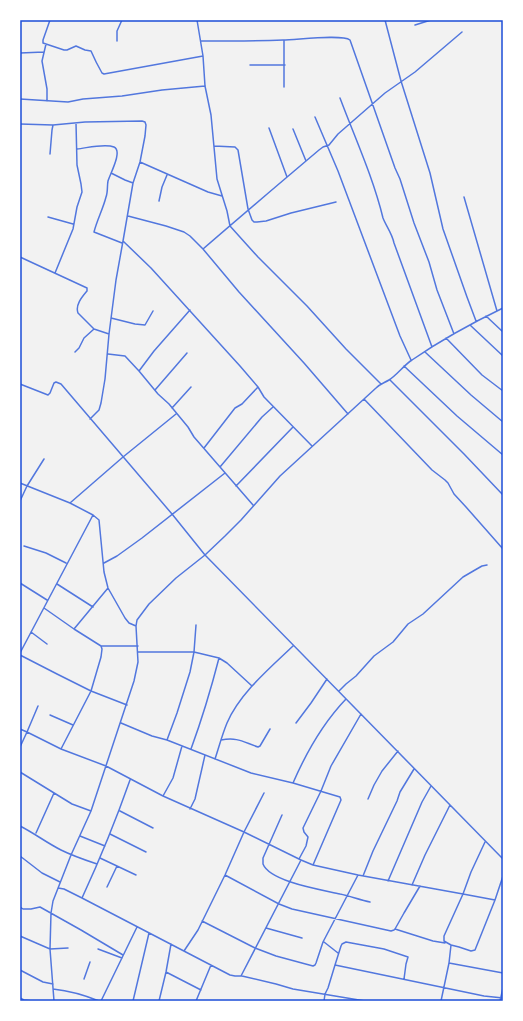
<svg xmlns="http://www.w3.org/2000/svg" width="523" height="1021" font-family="Rubik,sans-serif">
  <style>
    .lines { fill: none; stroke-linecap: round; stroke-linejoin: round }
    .minor { stroke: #5277de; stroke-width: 1.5 }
    .neatline { fill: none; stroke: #1d4ed8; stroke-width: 1.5 }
  </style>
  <rect width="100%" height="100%" fill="#f2f2f2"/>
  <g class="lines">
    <!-- minor -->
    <path class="minor" d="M50 20 43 40V43L64 50H67L76 46 85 50 91 51C94 58 98 66 102 73L104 74 203 56
      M197 20 203 56 205 86 211 115 217 179 227 211 230 226 258 257 307 306 346 349 381 384
      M385 20 401 81 430 173 443 229 467 297 476 321
      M415 25 431 20
      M284 40V87
      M117 41V31L122 20
      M201 41C228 41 256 41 283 40 296 40 342 34 350 40L395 168 400 179 414 223 429 262 437 290 454 334
      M46 44 42 61 47 89V101
      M20 53 44 52
      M250 65H285
      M340 98C355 138 373 177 383 218 386 226 392 233 394 243L432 347
      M20 99 68 102 83 99 122 96 162 90 205 86
      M315 117 338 171 400 336 411 360
      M20 124 53 125 85 122 142 121 145 122 146 125 145 136 140 162 133 183 123 241 151 268 240 366 258 387 264 397 312 446
      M269 128 287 177
      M293 129 306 161
      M214 146 235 147 238 150 248 209 252 220 254 222H257L266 221 291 213 336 202
      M77 149C87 148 105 143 114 147 123 151 110 174 108 181 107 186 108 192 106 197 103 209 97 220 94 232L122 243
      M50 154 52 130 53 125
      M140 162 208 192 222 196
      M111 173 125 180 133 183
      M464 197 497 311
      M159 201 162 187 167 175
      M128 216 166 226 184 232 190 236 203 249 239 292 304 363 348 414
      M48 217 73 224
      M203 249C241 216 280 183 319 150L323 147 329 145 338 134 385 93 415 72 462 32
      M20 257 87 288V291C82 297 75 305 78 313L94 329 109 334
      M55 273 73 229 77 207 82 192 81 184 77 165 76 123
      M486 316 503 332
      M111 318 135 324 145 325 153 311
      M470 325 503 356
      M446 338 482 375 503 391
      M75 352 79 348 84 338 94 329
      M425 352 471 395 503 422
      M108 354 125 356 139 371 154 351 190 310
      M404 366 457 416 503 455
      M139 371 158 394 169 404 188 427 194 437 253 505
      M390 380 464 454 503 495
      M20 384 48 395 50 393 54 383 56 382 61 384 172 514 205 555 503 859
      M155 390 187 353
      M364 399 432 470 445 480 448 483 454 494 466 507 503 549
      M172 408 191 387
      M90 419 99 410 101 403 105 379 109 334 116 280 123 241
      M204 448 235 408 242 404 258 387
      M220 467 262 417 273 407
      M20 483 70 503 93 515 99 520 104 572 108 588 125 618 129 623 136 626
      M236 486 293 427
      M20 501 27 486 44 459
      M70 503 123 457 176 414
      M24 546 46 553 66 563
      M104 563 117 556 142 538 225 473
      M20 583 47 600
      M57 584 93 607
      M44 608 74 629 101 646H138
      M74 629 108 588
      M31 632 47 644
      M138 652H194L219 658 227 663 252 686
      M20 653 93 515
      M20 655 57 674 91 691 127 705
      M339 691 346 684 356 676 374 656 393 642 408 624 423 614 463 577 475 570 482 566 487 565
      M50 715 73 725
      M121 723 152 736 167 740 251 773 293 783 340 797 341 800 313 865
      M296 723 311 703 327 679
      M20 729 27 732 38 706
      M167 740 177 713 190 672 194 652 196 625
      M221 740C238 737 243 742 258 747L260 746 270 729
      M20 747 27 732 61 749 106 766 163 796 244 832 301 860 313 865 358 875
      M61 749 91 691 101 657 102 649 101 646
      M191 749C202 719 211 689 219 658
      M215 759C219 747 222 735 227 723 240 693 270 668 293 646
      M20 772 72 804 91 811
      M293 783C306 753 323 723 346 699
      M163 796 173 778 182 746
      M368 799 374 785 382 771 398 751
      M190 809 195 799 205 755
      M120 811 153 828
      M282 815 263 858C263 860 263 863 263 864 270 882 323 890 340 894 350 896 360 900 370 902
      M20 826C34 833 47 843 61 850 73 856 85 860 97 864
      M36 833 54 793
      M110 834 146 852
      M80 836 105 846
      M20 856 42 873 60 882
      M100 858 136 875
      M299 859 306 846 308 837 304 832 303 828 321 791 331 766 361 714
      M225 875 279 904 292 909 391 931 394 930 395 929 404 913 420 886
      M363 876 373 851 397 801 400 792 414 769
      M388 881 422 802 431 786
      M412 885 425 855 450 805
      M107 887 117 866
      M58 888 64 889 82 898 230 975 235 976H241L301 860
      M82 898C100 859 116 820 130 780
      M20 907 23 909H31L40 907 81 930 123 955
      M202 921 255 948 276 956 313 966 315 965 316 963 323 942 358 875 463 894 471 872 485 842
      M266 928 302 938
      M395 929 433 941 445 943
      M20 936 50 949 68 948
      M324 942 338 953
      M451 945 459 947 471 951 475 950 495 900 503 876
      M98 949 122 958
      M184 951 198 930 225 875 244 832 264 793
      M449 963 503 973
      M20 970 43 982 53 984
      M166 972 201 990
      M242 976 276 984 293 989 365 1001
      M84 979 90 962
      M404 979 406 964 408 957 384 949 346 942 342 944 341 946 335 965 484 996 503 998
      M53 989C71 991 82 994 99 1001
      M20 998 24 1000 33 1001
      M54 1001 50 949 51 913 53 901 71 855 91 811 134 681 138 662 136 626 137 620 149 604 176 578 205 555 225 536 241 520 280 476 376 388C380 384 384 383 389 380 397 375 404 365 412 360 441 340 472 323 503 308
      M101 1001 137 927
      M133 1001 149 933
      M159 1001 166 972 171 944
      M196 1001 211 965
      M324 1001 325 994 328 988 335 965
      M441 1001 449 963 451 945 444 941V936L463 894 495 900
      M500 1001 503 988"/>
  </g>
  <!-- border -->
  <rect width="523" height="1021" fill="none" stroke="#ffffff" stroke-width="42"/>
  <rect x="21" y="21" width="481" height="979" class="neatline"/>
</svg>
